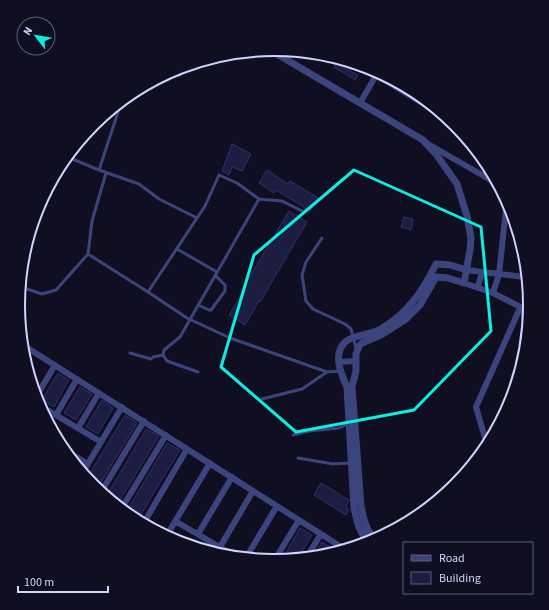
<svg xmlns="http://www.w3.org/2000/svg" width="549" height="610" font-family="'Source Sans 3',sans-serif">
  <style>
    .building { fill: #1d1c41; stroke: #312f6c }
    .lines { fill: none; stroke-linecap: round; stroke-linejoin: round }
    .service { stroke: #3c447e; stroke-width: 3 }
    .minor { stroke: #3c447e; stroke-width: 6 }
    .tertiary { stroke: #3c447e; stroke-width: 7 }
    .marked { fill: none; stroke: #0ceee0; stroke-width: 3; stroke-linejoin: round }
    .rim { fill: none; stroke: #d1d3fd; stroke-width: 2 }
  </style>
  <rect width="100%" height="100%" fill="#0f0f21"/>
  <!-- building -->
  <path class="building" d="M337 62 340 66 358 75 355 80 334 67Z
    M232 144 251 154 242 171 232 167 229 175 222 171Z
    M267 170 288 184 290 181 318 198 310 211 276 190 274 193 259 183Z
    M289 211 307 222 260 302 259 301 245 325 229 315 243 292 241 291Z
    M404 217 413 219 411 230 401 227Z
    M58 373 69 380 54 407 42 400Z
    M80 387 92 394 76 420 64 413Z
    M102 400 113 408 98 434 86 427Z
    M125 415 137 423 97 489 93 486 87 478Z
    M146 429 159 436 119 502 107 495Z
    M167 443 180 450 140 516 128 509Z
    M321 483 349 500 346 506 349 510 346 515 314 495Z
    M300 528 312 535 299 557 282 560Z
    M322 542 334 550 315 553Z"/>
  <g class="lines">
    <!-- service -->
    <path class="service" d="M167 74 180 75
      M120 106 99 170 139 184 159 199 197 218
      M70 158 99 170
      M259 199 282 201 302 211
      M322 238 306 262 302 275 306 301 313 309 345 324 351 329 356 348
      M177 249 217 272
      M88 254 148 292 187 318 230 338 327 372 340 371
      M21 287 42 294 56 290 88 254 92 221 106 173
      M148 292 205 206 219 175 237 183 259 199 180 337 164 350 163 355 167 361 198 372
      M198 305 209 310H211L225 291V285L215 275
      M130 353 151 359 153 357 163 355
      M262 399 302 389 327 372
      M293 435 309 431 339 428 348 424
      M298 458 333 464 350 463"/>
    <!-- minor -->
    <path class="minor" d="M342 62 352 67 356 65
      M360 65 455 123
      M360 103 378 72
      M428 144 496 183
      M467 270 482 272 525 277
      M464 283 493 293 530 312
      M478 287 482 272
      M493 293 499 274 507 200
      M26 347 343 548
      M339 362 356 361
      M36 397 55 365
      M39 405 101 442
      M56 415 77 379
      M78 428 99 393
      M487 439 485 438 476 407 520 308
      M71 454 88 464
      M83 472 122 407
      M101 492 144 421
      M123 506 166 435
      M145 521 187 449
      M175 521 228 552
      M198 534 232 477
      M167 535 210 463
      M220 547 253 491
      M308 555 321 534
      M247 556 277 506
      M274 561 299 520"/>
    <!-- tertiary -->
    <path class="tertiary" d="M270 50 423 140 436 154 457 184 467 216 471 238 470 250 464 283 448 278 436 277 420 305 406 319 381 335 362 343 359 346 356 354V371L352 387 361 506C363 518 366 531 375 540
      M370 543C359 533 357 522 354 508L347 387C342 376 334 358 342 346 348 335 370 335 381 329 408 313 422 292 436 264L450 265 467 270"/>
  </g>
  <!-- marked area -->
  <path class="marked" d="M354 170 481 227 491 331 414 410 296 432 221 367 254 255Z"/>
  <!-- crop -->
  <path d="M0 0H549V610H0ZM25 305a249 249 0 1 1 498 0a249 249 0 1 1-498 0Z" fill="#0f0f21" fill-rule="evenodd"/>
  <path class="rim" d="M25 305a249 249 0 1 1 498 0a249 249 0 1 1-498 0Z"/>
  <!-- legend -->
  <rect x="403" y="542" width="130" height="52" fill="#0f0f21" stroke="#5d5d79"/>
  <rect x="411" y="555" width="20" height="6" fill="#3c447e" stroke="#5d5d79"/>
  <text x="439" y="562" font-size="12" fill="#d1d3fd">Road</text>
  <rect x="411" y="572" width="20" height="12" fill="#1d1c41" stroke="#5d5d79"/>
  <text x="439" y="582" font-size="12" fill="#d1d3fd">Building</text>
  <!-- north arrow -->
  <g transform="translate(36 36) rotate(301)"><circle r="19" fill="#0f0f21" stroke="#5d5d79"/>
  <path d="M0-3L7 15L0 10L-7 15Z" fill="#0ceee0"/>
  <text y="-6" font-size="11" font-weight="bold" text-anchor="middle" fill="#d1d3fd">N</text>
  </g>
  <!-- scale -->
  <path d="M18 586v6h90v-6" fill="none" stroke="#d1d3fd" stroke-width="2"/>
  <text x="24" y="586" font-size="12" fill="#d1d3fd" stroke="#0f0f21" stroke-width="3" paint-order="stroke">100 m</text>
</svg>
